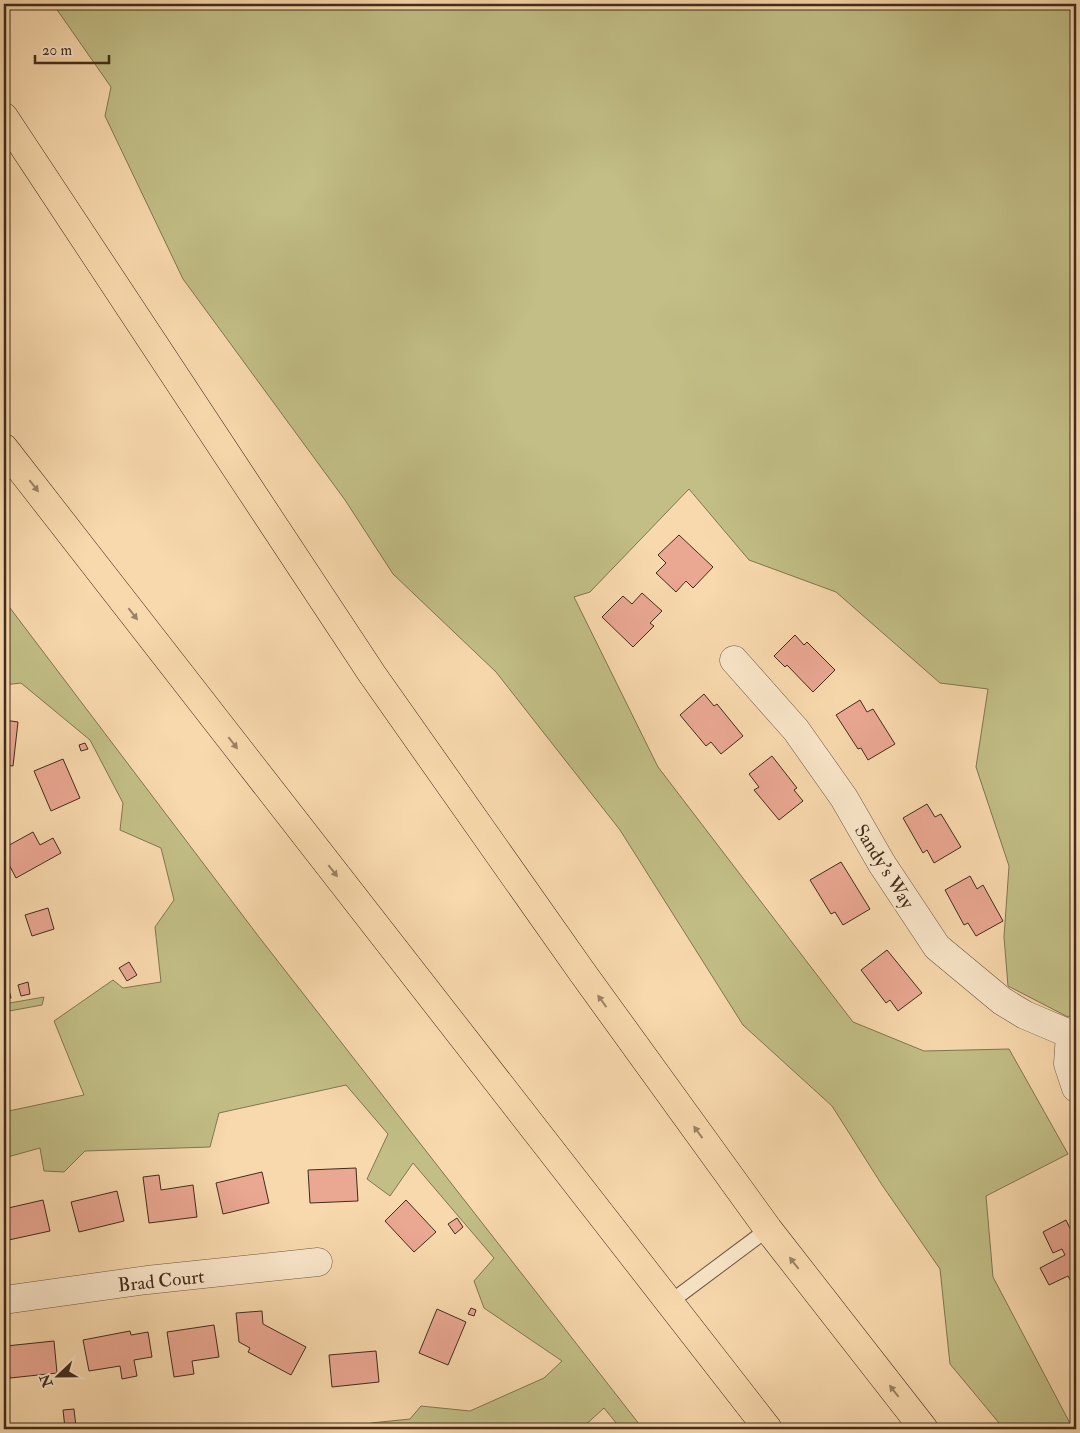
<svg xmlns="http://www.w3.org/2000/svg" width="1080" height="1433" font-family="'IM FELL Double Pica',serif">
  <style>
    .green { fill: #c2be86; stroke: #827550 }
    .building { fill: #eaa792; stroke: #412c1b }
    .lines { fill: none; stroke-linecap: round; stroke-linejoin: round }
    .lane-casing { stroke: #6f5740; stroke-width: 16 }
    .street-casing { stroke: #6f5740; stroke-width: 29 }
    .highway-casing { stroke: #412c1b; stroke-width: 29 }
    .lane { stroke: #fae6ca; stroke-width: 14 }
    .street { stroke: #fae6ca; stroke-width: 28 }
    .highway { stroke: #f8d9ad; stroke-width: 28 }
    .oneway { fill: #9c8264 }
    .labels { text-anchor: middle; stroke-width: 4.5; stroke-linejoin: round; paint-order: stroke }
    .street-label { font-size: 19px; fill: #412c1b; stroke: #fae6ca }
  </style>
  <rect width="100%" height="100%" fill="#f8d9ad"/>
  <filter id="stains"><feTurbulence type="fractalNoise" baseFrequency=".004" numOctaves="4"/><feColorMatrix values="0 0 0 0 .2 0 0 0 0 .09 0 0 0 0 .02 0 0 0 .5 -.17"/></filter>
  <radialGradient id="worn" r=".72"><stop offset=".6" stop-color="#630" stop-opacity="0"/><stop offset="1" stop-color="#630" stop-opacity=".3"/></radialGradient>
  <!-- green -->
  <path class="green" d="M53 4H1076V1012L1068 1017 1008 986 1004 937 1009 866 976 767 988 689 940 683 836 592 749 560 689 489 590 592 574 597 658 767 853 1022 924 1051 1009 1049 1068 1154 986 1196 993 1277 1073 1429H1004L950 1364 940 1269 882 1185 832 1106 743 1025 620 830 496 672 393 574 345 500 183 279 105 116 111 87Z
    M4 600 259 937 643 1429H621L604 1408 581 1429H368L371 1423 410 1419 421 1406 470 1411 544 1378 562 1361 484 1308 474 1281 494 1258 413 1163 390 1196 367 1179 388 1134 346 1085 219 1113 210 1147 85 1151 64 1172 44 1171 40 1148 4 1158V1112L84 1095 54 1021 113 980 123 988 161 982 155 927 174 900 161 848 120 830 123 803 90 740 21 683 4 685Z
    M44 997 42 1005 4 1012V1004Z"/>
  <!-- building -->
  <path class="building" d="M679 535 713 567 693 588 686 581 676 592 656 573 666 563 658 555Z
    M642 593 662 611 650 623 654 626 633 647 602 617 623 596 632 604Z
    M795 635 804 645 807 642 835 670 813 692 787 665 785 667 774 656Z
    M704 694 714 706 717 704 743 736 721 754 711 742 706 746 680 715Z
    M860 700 867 712 873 709 895 744 868 760 861 748 858 749 836 715Z
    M4 720 18 722 13 766 4 765Z
    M85 743 88 749 81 751 79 745Z
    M772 756 797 788 794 790 803 801 779 820 754 790 759 787 749 774Z
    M63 759 80 798 51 811 34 771Z
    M927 804 935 817 941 814 961 847 934 863 927 850 923 853 903 818Z
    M33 832 40 845 53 838 61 853 16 878 4 855V848Z
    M841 862 870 909 843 925 835 912 831 914 810 880Z
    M970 876 977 889 983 885 1003 921 976 936 968 923 964 925 945 890Z
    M48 908 54 929 32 936 25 915Z
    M887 950 922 993 898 1011 890 1000 886 1003 861 970Z
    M129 962 137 975 127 981 119 968Z
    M4 977H6L11 998 4 1000Z
    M28 982 30 994 21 996 18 985Z
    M356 1168 358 1201 310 1203 308 1170Z
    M262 1172 269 1203 223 1214 216 1183Z
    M159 1175 161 1190 193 1185 197 1217 149 1223 143 1177Z
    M117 1191 124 1221 79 1232 71 1202Z
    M43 1200 50 1231 4 1241V1209Z
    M406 1200 436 1232 414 1252 385 1221Z
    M457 1218 463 1227 455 1234 448 1224Z
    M1066 1220 1076 1241V1291L1068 1276 1049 1285 1040 1268 1065 1255 1062 1249 1053 1253 1043 1232Z
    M471 1308 476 1310 474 1316 468 1314Z
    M437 1309 466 1322 448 1365 419 1353Z
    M262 1311 263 1324 306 1347 291 1375 248 1352 250 1348 239 1342 236 1313Z
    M214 1325 219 1357 192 1361 194 1374 174 1377 167 1332Z
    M130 1331 131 1335 148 1332 152 1357 134 1360 137 1376 122 1379 120 1366 89 1371 83 1340Z
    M54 1341 57 1373 10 1378 6 1346Z
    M376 1351 379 1382 332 1387 329 1355Z
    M74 1409 76 1427 65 1428 63 1410Z
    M210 1425 211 1429H188V1426Z"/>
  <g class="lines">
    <!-- lane casing -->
    <g class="lane-casing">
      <path id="lane" d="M669 1303 768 1229"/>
    </g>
    <!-- street casing -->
    <g class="street-casing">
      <path id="street" d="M734 660 796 730 844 798 882 864 937 947 1002 1001 1025 1015 1070 1034
        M1070 1034 1068 1064 1076 1088
        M4 1300 147 1280 318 1262"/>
    </g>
    <!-- highway casing -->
    <g class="highway-casing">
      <path id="highway" d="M4 117 372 674 582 972 768 1229 924 1429
        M4 448 768 1429"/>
    </g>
    <!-- lane -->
    <use href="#lane" class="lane"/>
    <!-- street -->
    <use href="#street" class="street"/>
    <!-- highway -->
    <use href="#highway" class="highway"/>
  </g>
  <!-- one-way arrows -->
  <defs><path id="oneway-solid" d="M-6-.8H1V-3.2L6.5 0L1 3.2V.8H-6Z" transform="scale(1.25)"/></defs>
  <g class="oneway">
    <use href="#oneway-solid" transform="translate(34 486) rotate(52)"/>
    <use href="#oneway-solid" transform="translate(133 614) rotate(52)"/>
    <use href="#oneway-solid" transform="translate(233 743) rotate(52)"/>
    <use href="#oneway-solid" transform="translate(333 871) rotate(52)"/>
    <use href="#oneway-solid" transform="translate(602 1001) rotate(-126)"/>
    <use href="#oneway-solid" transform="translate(698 1132) rotate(-126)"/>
    <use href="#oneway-solid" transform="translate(794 1263) rotate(-128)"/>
    <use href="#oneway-solid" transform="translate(894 1391) rotate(-128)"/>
  </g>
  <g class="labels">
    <!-- street labels -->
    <g class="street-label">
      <text transform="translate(885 866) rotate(58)" y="7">Sandy's Way</text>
      <text transform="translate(161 1280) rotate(-6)" y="7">Brad Court</text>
    </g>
  </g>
  <!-- margin -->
  <rect width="1080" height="1433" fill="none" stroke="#f8d9ad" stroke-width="20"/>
  <rect x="5" y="5" width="1070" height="1423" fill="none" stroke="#412c1b" stroke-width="2.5"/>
  <rect x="10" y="10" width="1060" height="1413" fill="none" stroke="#412c1b"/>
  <!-- north arrow -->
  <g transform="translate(58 1376) rotate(248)" stroke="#fae6ca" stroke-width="4" paint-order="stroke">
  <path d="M0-4L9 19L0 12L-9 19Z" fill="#412c1b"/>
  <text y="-8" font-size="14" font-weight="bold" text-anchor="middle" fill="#412c1b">N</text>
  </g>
  <!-- scale -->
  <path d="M35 55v8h74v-8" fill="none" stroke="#412c1b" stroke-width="2.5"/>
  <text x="42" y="55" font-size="15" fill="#412c1b" stroke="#fae6ca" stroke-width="4" paint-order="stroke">20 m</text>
  <rect width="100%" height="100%" filter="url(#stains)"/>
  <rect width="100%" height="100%" fill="url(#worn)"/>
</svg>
